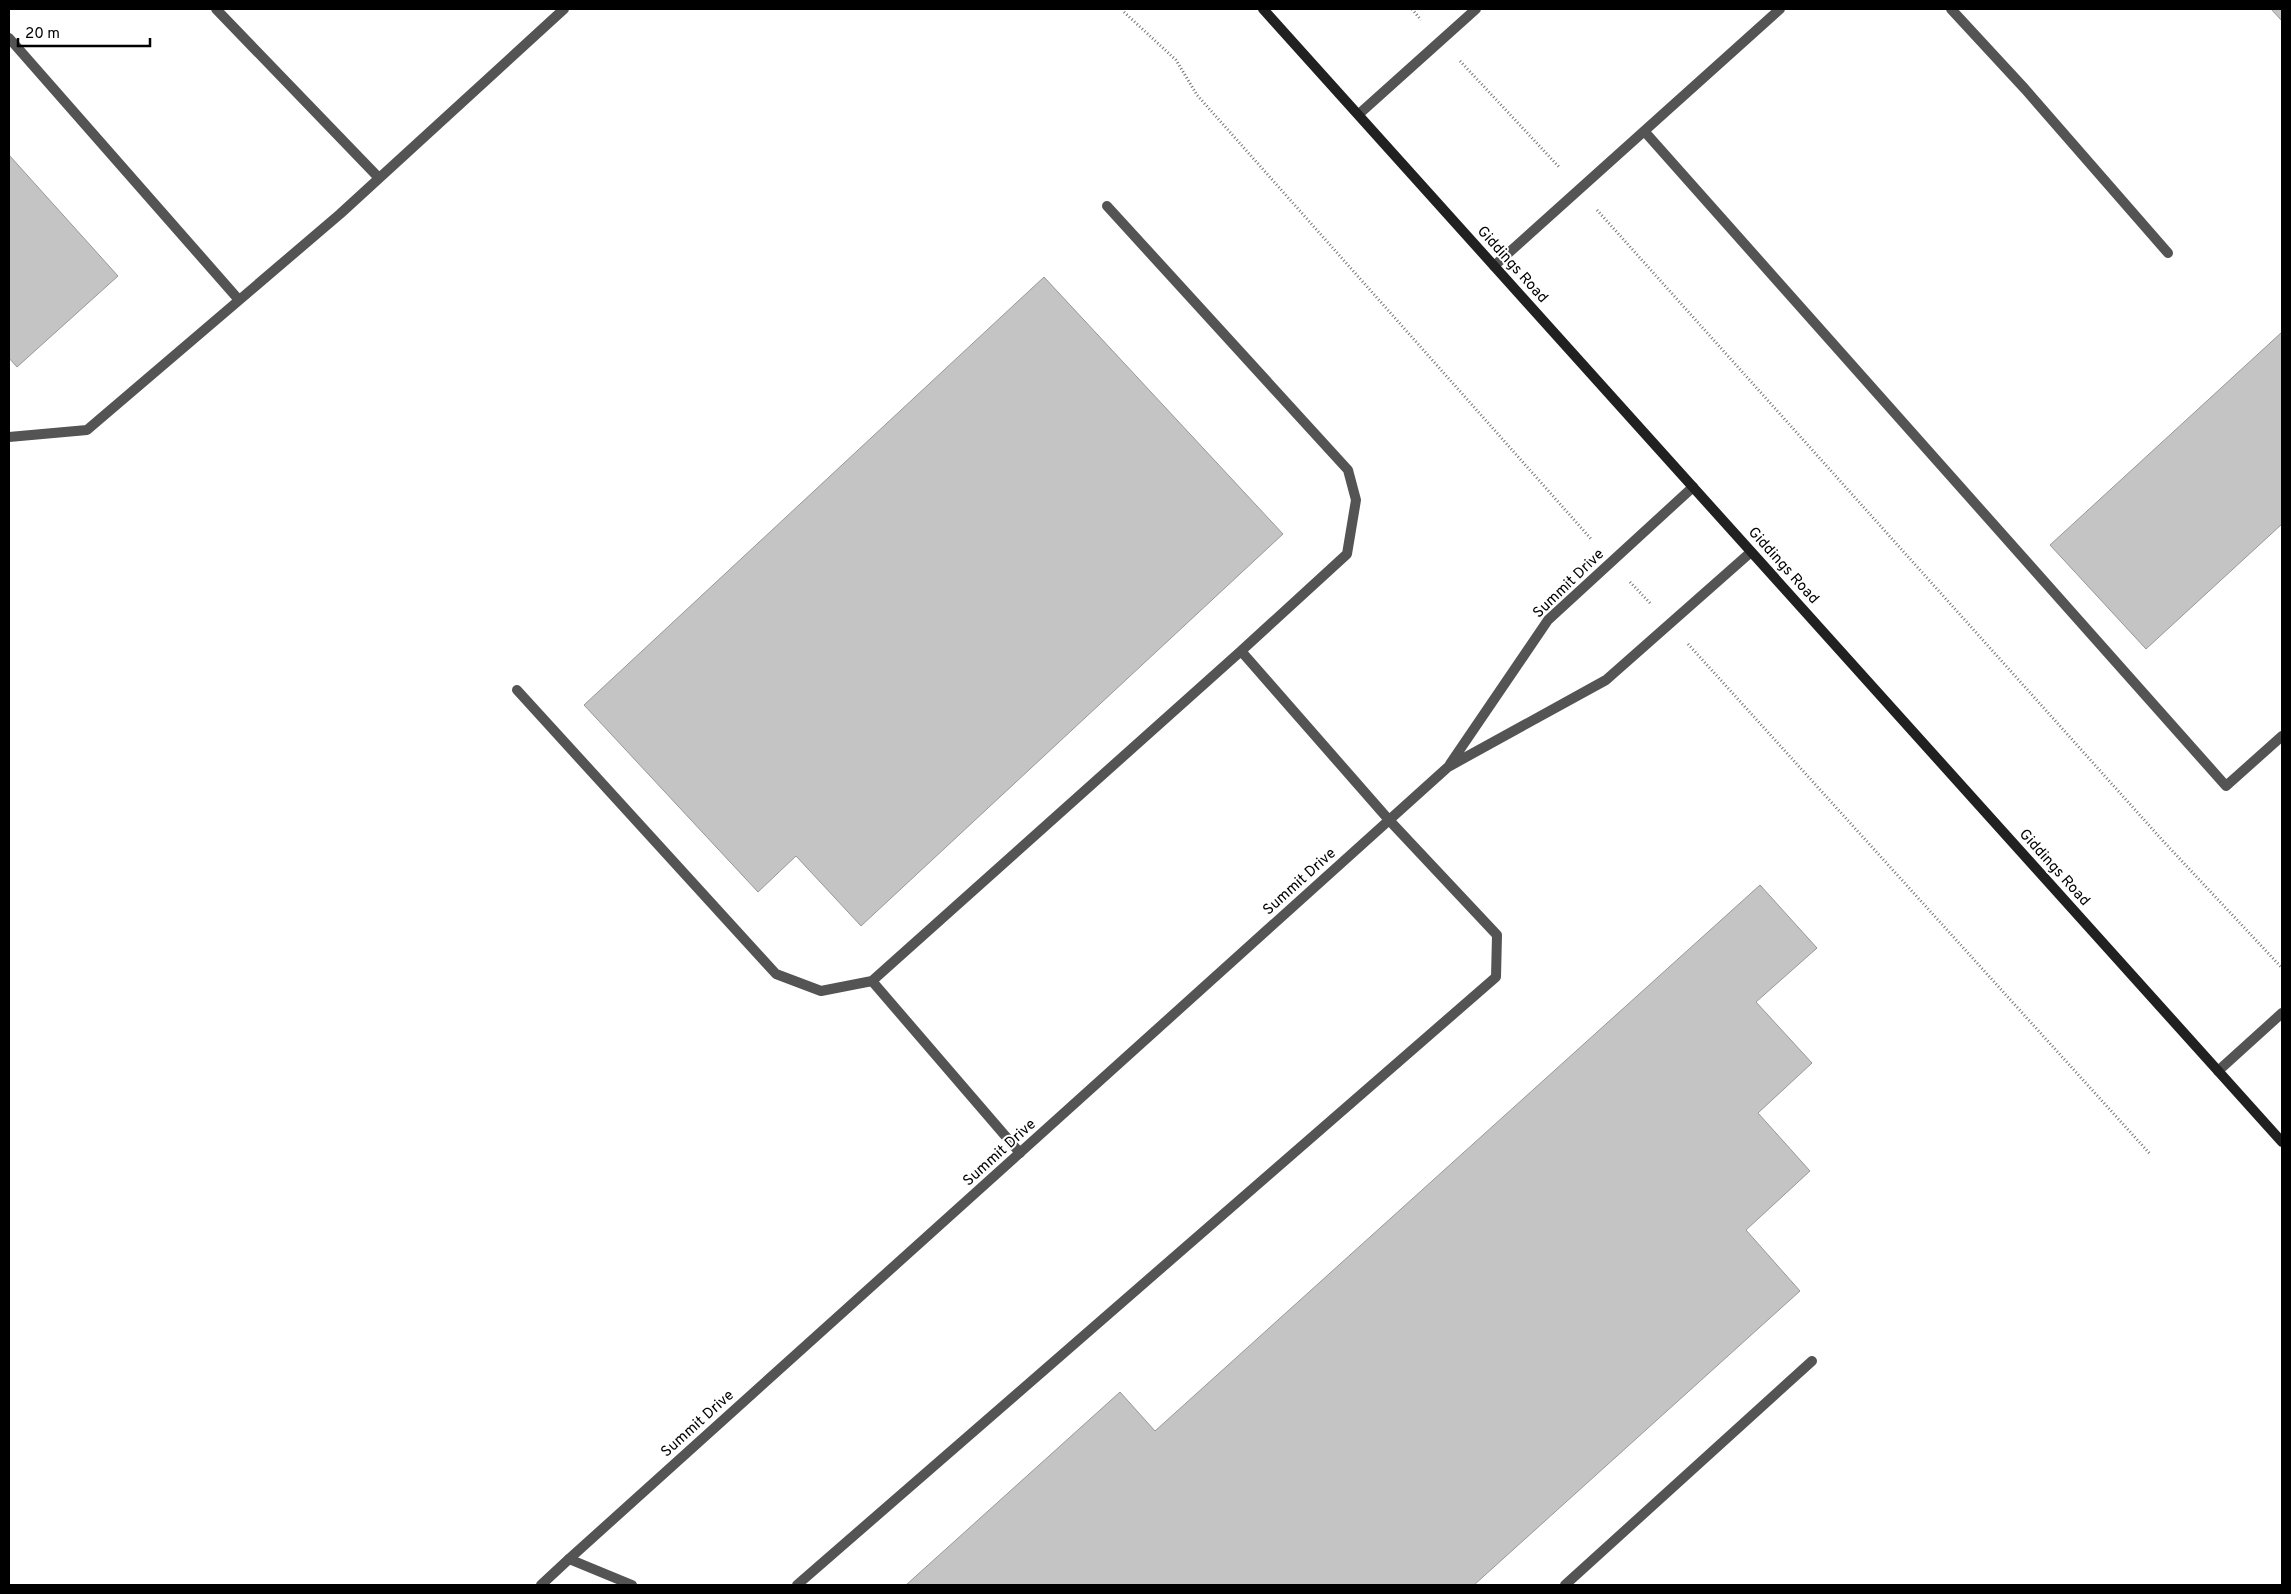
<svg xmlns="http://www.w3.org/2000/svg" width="2291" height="1594" font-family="Overpass,sans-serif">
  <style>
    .building { fill: #c4c4c4; stroke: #989898 }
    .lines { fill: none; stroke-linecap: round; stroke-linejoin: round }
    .path { stroke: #767676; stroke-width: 3; stroke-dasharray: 1 2.5; stroke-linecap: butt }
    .lane { stroke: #545454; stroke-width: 10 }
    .street { stroke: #545454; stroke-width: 10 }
    .secondary { stroke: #212121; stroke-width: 10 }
    .labels { text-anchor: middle; stroke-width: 4; stroke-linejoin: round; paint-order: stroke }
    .street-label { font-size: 15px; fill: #000; stroke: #fff }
  </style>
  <rect width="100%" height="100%" fill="#fff"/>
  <!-- building -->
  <path class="building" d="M2271 9H2282V21Z
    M9 155 118 276 17 367 9 358Z
    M1044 277 1283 534 861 926 796 856 758 892 584 705Z
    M2282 332V524L2146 649 2050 545Z
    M1760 885 1817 948 1756 1002 1812 1063 1758 1113 1810 1171 1746 1230 1800 1291 1474 1585H906L1120 1392 1155 1431Z"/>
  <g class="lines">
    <!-- path -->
    <path class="path" d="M1412 9 1421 20
      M1124 12 1176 60 1197 95 1592 540
      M1460 61 1560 168
      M1597 210 2164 842 2282 968
      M1630 582 1650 603
      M1688 644 2151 1155"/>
    <!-- lane -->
    <path class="lane" d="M216 9 379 178
      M1951 9 2025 89 2168 253
      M9 38 239 300
      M1359 114 1476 9
      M1645 132 2226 786 2282 736
      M1494 266 1780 9
      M9 437 87 430 340 214 564 9
      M517 690 776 974 821 991 872 981
      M2218 1071 2282 1013
      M1020 1153 872 981 1241 651
      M541 1585 569 1559 632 1585
      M797 1585 1496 977 1497 935 1389 820 1241 651 1347 554 1356 500 1348 470 1107 206
      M1565 1585 1812 1361"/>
    <!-- street -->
    <path class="street" d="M1450 764 1548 620 1693 487
      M569 1559 1448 767 1606 680 1751 552"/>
    <!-- secondary -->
    <path class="secondary" d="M1263 9 2282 1142"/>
  </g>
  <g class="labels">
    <!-- street labels -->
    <g class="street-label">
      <text transform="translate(1513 264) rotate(48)" y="5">Giddings Road</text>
      <text transform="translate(1784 565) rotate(48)" y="5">Giddings Road</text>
      <text transform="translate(1568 583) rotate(-44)" y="5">Summit Drive</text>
      <text transform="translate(2055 867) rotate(48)" y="5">Giddings Road</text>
      <text transform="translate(1299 881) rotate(-42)" y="5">Summit Drive</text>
      <text transform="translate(999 1152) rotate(-42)" y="5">Summit Drive</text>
      <text transform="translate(697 1423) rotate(-42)" y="5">Summit Drive</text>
    </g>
  </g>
  <!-- border -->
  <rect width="2291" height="1594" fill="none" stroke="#000000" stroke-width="20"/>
  <!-- scale -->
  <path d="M18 38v8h132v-8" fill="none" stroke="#000000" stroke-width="2.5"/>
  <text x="25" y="38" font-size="15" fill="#000000" stroke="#ffffff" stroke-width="4" paint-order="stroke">20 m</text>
</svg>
